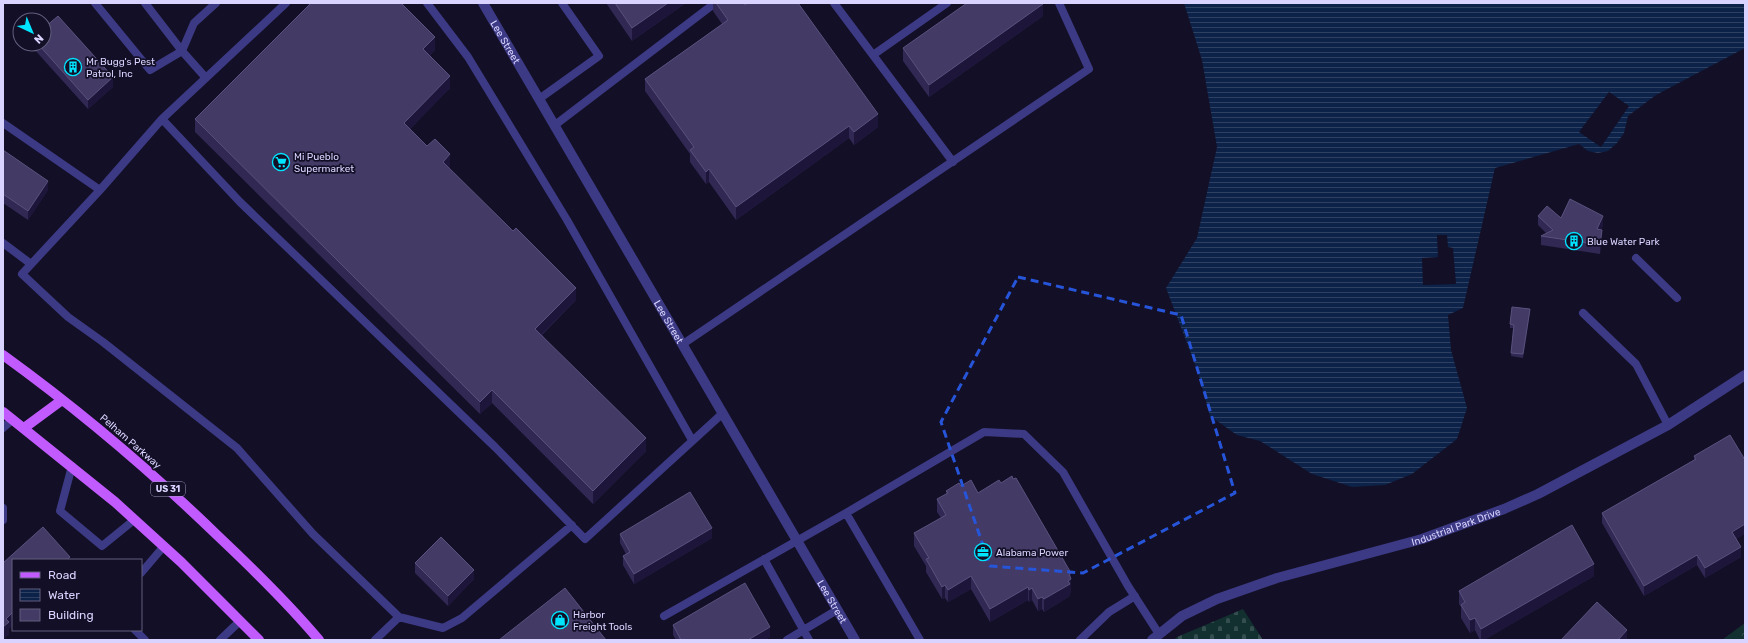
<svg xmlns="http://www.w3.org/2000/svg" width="1748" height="643" font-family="Rubik,sans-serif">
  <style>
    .forest { fill: url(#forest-crowns) }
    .cemetery { fill: url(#cemetery-stones) }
    .water { fill: url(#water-rules) }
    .pier { fill: #130f26 }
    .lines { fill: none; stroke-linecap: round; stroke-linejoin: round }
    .lane { stroke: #3d3a85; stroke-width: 8 }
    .street { stroke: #3d3a85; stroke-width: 10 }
    .primary { stroke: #c25bff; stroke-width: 10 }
    .wall { fill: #312854 }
    .shaded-wall { fill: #1d163a }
    .building { fill: #433a66; stroke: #5a527e }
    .marked { fill: none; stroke: #2655da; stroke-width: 3; stroke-dasharray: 8 5; stroke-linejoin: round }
    .labels { text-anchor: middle; stroke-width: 3.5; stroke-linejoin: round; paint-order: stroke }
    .shield { fill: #130f26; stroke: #9e99be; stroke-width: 1 }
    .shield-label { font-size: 9px; font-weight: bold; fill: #d9d4ff }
    .street-label { font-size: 10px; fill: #d9d4ff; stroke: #130f26 }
    .poi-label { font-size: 10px; fill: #d9d4ff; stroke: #130f26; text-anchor: start }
  </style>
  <defs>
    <pattern id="forest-crowns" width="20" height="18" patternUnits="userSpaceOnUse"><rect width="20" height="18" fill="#12302f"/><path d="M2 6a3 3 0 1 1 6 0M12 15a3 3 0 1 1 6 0" fill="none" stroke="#344d4e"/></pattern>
    <pattern id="cemetery-stones" width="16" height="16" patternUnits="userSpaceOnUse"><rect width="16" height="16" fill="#12302f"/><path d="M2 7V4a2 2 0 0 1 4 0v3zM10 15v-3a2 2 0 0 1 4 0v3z" fill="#344d4e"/></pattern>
    <pattern id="water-rules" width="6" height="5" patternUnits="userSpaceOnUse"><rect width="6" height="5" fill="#0c2248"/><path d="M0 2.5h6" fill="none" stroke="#2f4163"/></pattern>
  </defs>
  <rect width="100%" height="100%" fill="#130f26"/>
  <!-- forest -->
  <path class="forest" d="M1745 623V640H1722Z"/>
  <!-- cemetery -->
  <path class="cemetery" d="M1243 609 1263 640H1174L1177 637Z"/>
  <!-- water -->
  <path class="water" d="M1184 3H1745V48L1656 95 1628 116 1624 133 1617 143 1608 151 1598 153 1588 151 1579 144 1495 168 1463 308 1448 315 1451 350 1467 408 1457 439 1412 474 1385 485 1352 487 1312 474 1260 441 1237 435 1210 416 1198 372 1166 288 1197 238 1217 147 1202 60Z"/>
  <!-- pier -->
  <path class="pier" d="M1609 92 1629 106 1601 147 1579 132Z
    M1437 235H1447L1448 247 1453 248 1456 284 1423 285 1422 258 1438 257Z"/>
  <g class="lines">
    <!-- lane -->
    <path class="lane" d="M95 3 150 70 182 51 194 23 216 3
      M145 3 182 51 206 78
      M286 3 162 119 100 190 22 274 68 317 103 342 237 448 313 534 399 617 375 640
      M427 3 468 57 567 220 692 440
      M834 3 953 162
      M873 55 947 3
      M539 99 599 56 562 3
      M162 119 240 202 495 447 585 539 723 413
      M3 123 100 190
      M555 125 715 3
      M3 243 31 264
      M1636 258 1677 298
      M1583 313 1636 364 1668 425
      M683 344 1089 69 1059 3
      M3 428 13 419
      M72 466 60 511 102 546 134 520
      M3 508V520
      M846 513 920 640
      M764 559 809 640
      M141 573 164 546
      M664 616 846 513 984 432 1024 434 1063 472 1128 586 1159 634
      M399 617 443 628 462 618 572 525
      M135 630 145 640
      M220 640 240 621
      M787 640 837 610
      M1080 640 1109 612 1135 596"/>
    <!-- street -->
    <g class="street">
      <path id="s1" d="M483 3 855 640"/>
      <path id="s2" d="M1152 640 1182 616 1217 599 1277 578 1422 539 1504 509 1538 494 1668 425 1745 375"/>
    </g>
    <!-- primary -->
    <path class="primary" d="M3 355C79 410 151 471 218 536 253 569 288 603 319 640
      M3 412 115 502 181 562 259 640
      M24 428 62 400"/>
  </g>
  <!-- wall -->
  <path class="wall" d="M606 3H686L632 41Z
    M713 3H744L878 127 854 145 849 138 736 220 709 182 706 184 690 162V154L645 91V79L722 24 713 11Z
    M1043 16 929 97 903 61V48Z
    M33 44H44L113 87 88 109 33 48Z
    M435 50 430 55 450 88 410 129 427 146 450 167 449 168 576 300 542 335 646 451 593 504 492 403 480 414 195 132V119Z
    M3 150 48 190 28 220 3 203Z
    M1538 216 1561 218 1603 225 1601 230 1602 239 1600 254 1541 245V236L1546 233 1538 225Z
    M1530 312 1523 358 1511 356 1513 328H1510V324Z
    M1694 456 1736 539 1741 557 1705 578 1697 565 1644 596 1602 523V513L1694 460Z
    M961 486 978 493 1071 573V592L1070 593V596L1044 612 1042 609 1038 611 1032 600 1029 602 1028 600 990 622 971 589 948 602 945 598 942 599 926 572V566L914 546V533L941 518 937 512V499L946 494V491Z
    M620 534 712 538 634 584 623 565V556L626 554 620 543Z
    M415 563 474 579 448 606 415 573Z
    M1594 576 1484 640H1480L1475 630 1470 633 1461 618V607L1459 604V591Z
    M673 625 770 637 765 640H676L673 635Z"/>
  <!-- shaded-wall -->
  <path class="shaded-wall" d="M668 3H686L632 41V28Z
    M1043 4V16L929 97V85Z
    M435 37V50L423 62V49Z
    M450 76V88L404 135V123Z
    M113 77V87L88 109V100Z
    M878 114V127L854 145V132Z
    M849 126V138L736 220V207Z
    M450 154V167L443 174V162Z
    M709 169V182L706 184V172Z
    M48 181V190L28 220V211Z
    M1603 216V225L1597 238V229Z
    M1602 230V239L1600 254V245Z
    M576 288V300L535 341V329Z
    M1530 309V312L1523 358V354Z
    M492 390V403L480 414V402Z
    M646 438V451L593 504V491Z
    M1745 524V534L1732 542V532Z
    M712 528V538L634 584V574Z
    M1741 547V557L1705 578V568Z
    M1697 555V565L1644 596V586Z
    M1594 564V576L1484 640H1481V629Z
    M474 570V579L448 606V596Z
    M1071 573V592L1070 593V596L1044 612V599L1069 574Z
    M971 576V589L948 602V590Z
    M945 585V598L942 599V587Z
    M1028 587V600L990 622V609Z
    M1032 588V600L1029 602V590Z
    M1042 597V609L1038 611V599Z
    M13 612V625L9 629V635L3 640V627L6 619Z
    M1475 618V630L1470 633V620Z
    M770 627V637L765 640H748Z
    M1627 630V640H1618Z"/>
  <!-- building -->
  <path class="building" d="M311 3H401L435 37 423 49 450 76 404 123 427 146 435 139 450 154 443 162 513 231 516 228 576 288 535 329 646 438 593 491 492 390 480 402 195 119Z
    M615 3H668L632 28Z
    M716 3H744L745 5 748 3H798L878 114 854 132 849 126 736 207 709 169 706 172 690 150 694 147 645 79 728 20Z
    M967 3H1042L1043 4 929 85 903 48Z
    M58 16 113 77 88 100 38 44H44V28Z
    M3 150 48 181 28 211 3 194Z
    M1570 199 1603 216 1597 229 1602 230 1600 245 1541 236 1553 230 1538 216 1547 206 1561 218Z
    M1512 307 1530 309 1523 354 1511 353 1514 325 1510 324Z
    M1730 435 1745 460V524L1732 532 1741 547 1705 568 1697 555 1644 586 1602 513 1696 459 1694 456Z
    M1012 476 1013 479 1016 478 1071 573 1069 574 1071 579 1068 581 1070 584 1044 599 1042 597 1038 599 1032 588 1029 590 1028 587 990 609 971 576 948 590 945 585 942 587 926 559 929 558 914 533 946 515 937 499 948 493 946 491 959 483 961 486 971 480 978 493 999 480 1001 483Z
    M690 492 712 528 634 574 623 556 630 552 620 534Z
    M1572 525 1594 564 1481 629 1475 618 1470 620 1461 605 1465 602 1459 591Z
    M43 527 70 557 67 560H13V612L6 619 9 622 3 627V563Z
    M441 537 474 570 448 596 415 563Z
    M745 583 770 627 748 640H681L673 625Z
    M565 588 606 640H499Z
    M1597 602 1627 630 1618 640H1561Z"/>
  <!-- marked area -->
  <path class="marked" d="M1018 277 1181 315 1235 493 1083 573 990 566 941 422Z"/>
  <!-- icons -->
  <defs>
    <g id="building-ring" transform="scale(0.9)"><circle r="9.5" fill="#130f26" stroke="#00e5ff" stroke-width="1.5"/><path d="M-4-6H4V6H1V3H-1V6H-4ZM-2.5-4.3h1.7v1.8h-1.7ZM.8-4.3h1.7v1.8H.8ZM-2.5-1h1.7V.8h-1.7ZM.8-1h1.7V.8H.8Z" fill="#00e5ff"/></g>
    <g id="supermarket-ring" transform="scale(0.9)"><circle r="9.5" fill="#130f26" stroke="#00e5ff" stroke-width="1.5"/><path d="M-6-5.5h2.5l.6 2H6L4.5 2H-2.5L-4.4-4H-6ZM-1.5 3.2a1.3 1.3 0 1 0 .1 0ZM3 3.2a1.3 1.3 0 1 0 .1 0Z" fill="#00e5ff"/></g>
    <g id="office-ring" transform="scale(0.9)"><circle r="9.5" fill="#130f26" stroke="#00e5ff" stroke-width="1.5"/><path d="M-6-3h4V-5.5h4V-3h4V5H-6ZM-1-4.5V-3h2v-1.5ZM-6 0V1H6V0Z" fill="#00e5ff"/></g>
    <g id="shop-ring" transform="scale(0.9)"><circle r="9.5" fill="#130f26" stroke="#00e5ff" stroke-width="1.5"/><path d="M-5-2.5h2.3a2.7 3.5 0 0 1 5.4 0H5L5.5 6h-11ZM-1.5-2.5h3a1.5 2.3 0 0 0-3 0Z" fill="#00e5ff"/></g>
  </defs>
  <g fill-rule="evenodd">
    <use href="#building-ring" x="73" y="67"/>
    <use href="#supermarket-ring" x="281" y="162"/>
    <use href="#building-ring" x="1574" y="241"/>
    <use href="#office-ring" x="983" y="552"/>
    <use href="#shop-ring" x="560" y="620"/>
  </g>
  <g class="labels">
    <!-- shield labels -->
    <rect class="shield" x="151" y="482" width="34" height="14" rx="3"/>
    <g class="shield-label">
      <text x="168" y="492">US 31</text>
    </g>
    <!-- street labels -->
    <g class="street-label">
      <text dy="4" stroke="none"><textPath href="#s1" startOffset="45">Lee Street</textPath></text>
      <text dy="4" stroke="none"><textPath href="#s1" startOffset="369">Lee Street</textPath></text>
      <text transform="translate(131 441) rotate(41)" y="4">Pelham Parkway</text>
      <text dy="4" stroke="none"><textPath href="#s2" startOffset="327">Industrial Park Drive</textPath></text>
      <text dy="4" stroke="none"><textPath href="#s1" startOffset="693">Lee Street</textPath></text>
    </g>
    <!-- poi labels -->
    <g class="poi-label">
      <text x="86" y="65">Mr Bugg's Pest<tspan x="86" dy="12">Patrol, Inc</tspan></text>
      <text x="294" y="160">Mi Pueblo<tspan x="294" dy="12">Supermarket</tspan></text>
      <text x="1587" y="245">Blue Water Park</text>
      <text x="996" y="556">Alabama Power</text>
      <text x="573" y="618">Harbor<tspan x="573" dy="12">Freight Tools</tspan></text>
    </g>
  </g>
  <!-- border -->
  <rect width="1748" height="643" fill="none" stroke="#d9d4ff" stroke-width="8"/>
  <!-- legend -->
  <rect x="12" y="559" width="130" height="72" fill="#130f26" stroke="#625e7d"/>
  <rect x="20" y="572" width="20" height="6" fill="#c25bff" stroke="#625e7d"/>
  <text x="48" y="579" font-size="12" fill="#d9d4ff">Road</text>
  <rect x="20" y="589" width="20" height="12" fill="url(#water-rules)" stroke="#625e7d"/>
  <text x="48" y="599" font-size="12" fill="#d9d4ff">Water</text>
  <rect x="20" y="609" width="20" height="12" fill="#433a66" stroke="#625e7d"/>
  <text x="48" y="619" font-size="12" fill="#d9d4ff">Building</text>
  <!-- north arrow -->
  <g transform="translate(32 32) rotate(136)"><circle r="19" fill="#130f26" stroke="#625e7d"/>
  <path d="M0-3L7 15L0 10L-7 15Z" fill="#00e5ff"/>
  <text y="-6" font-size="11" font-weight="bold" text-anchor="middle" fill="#d9d4ff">N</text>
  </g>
</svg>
